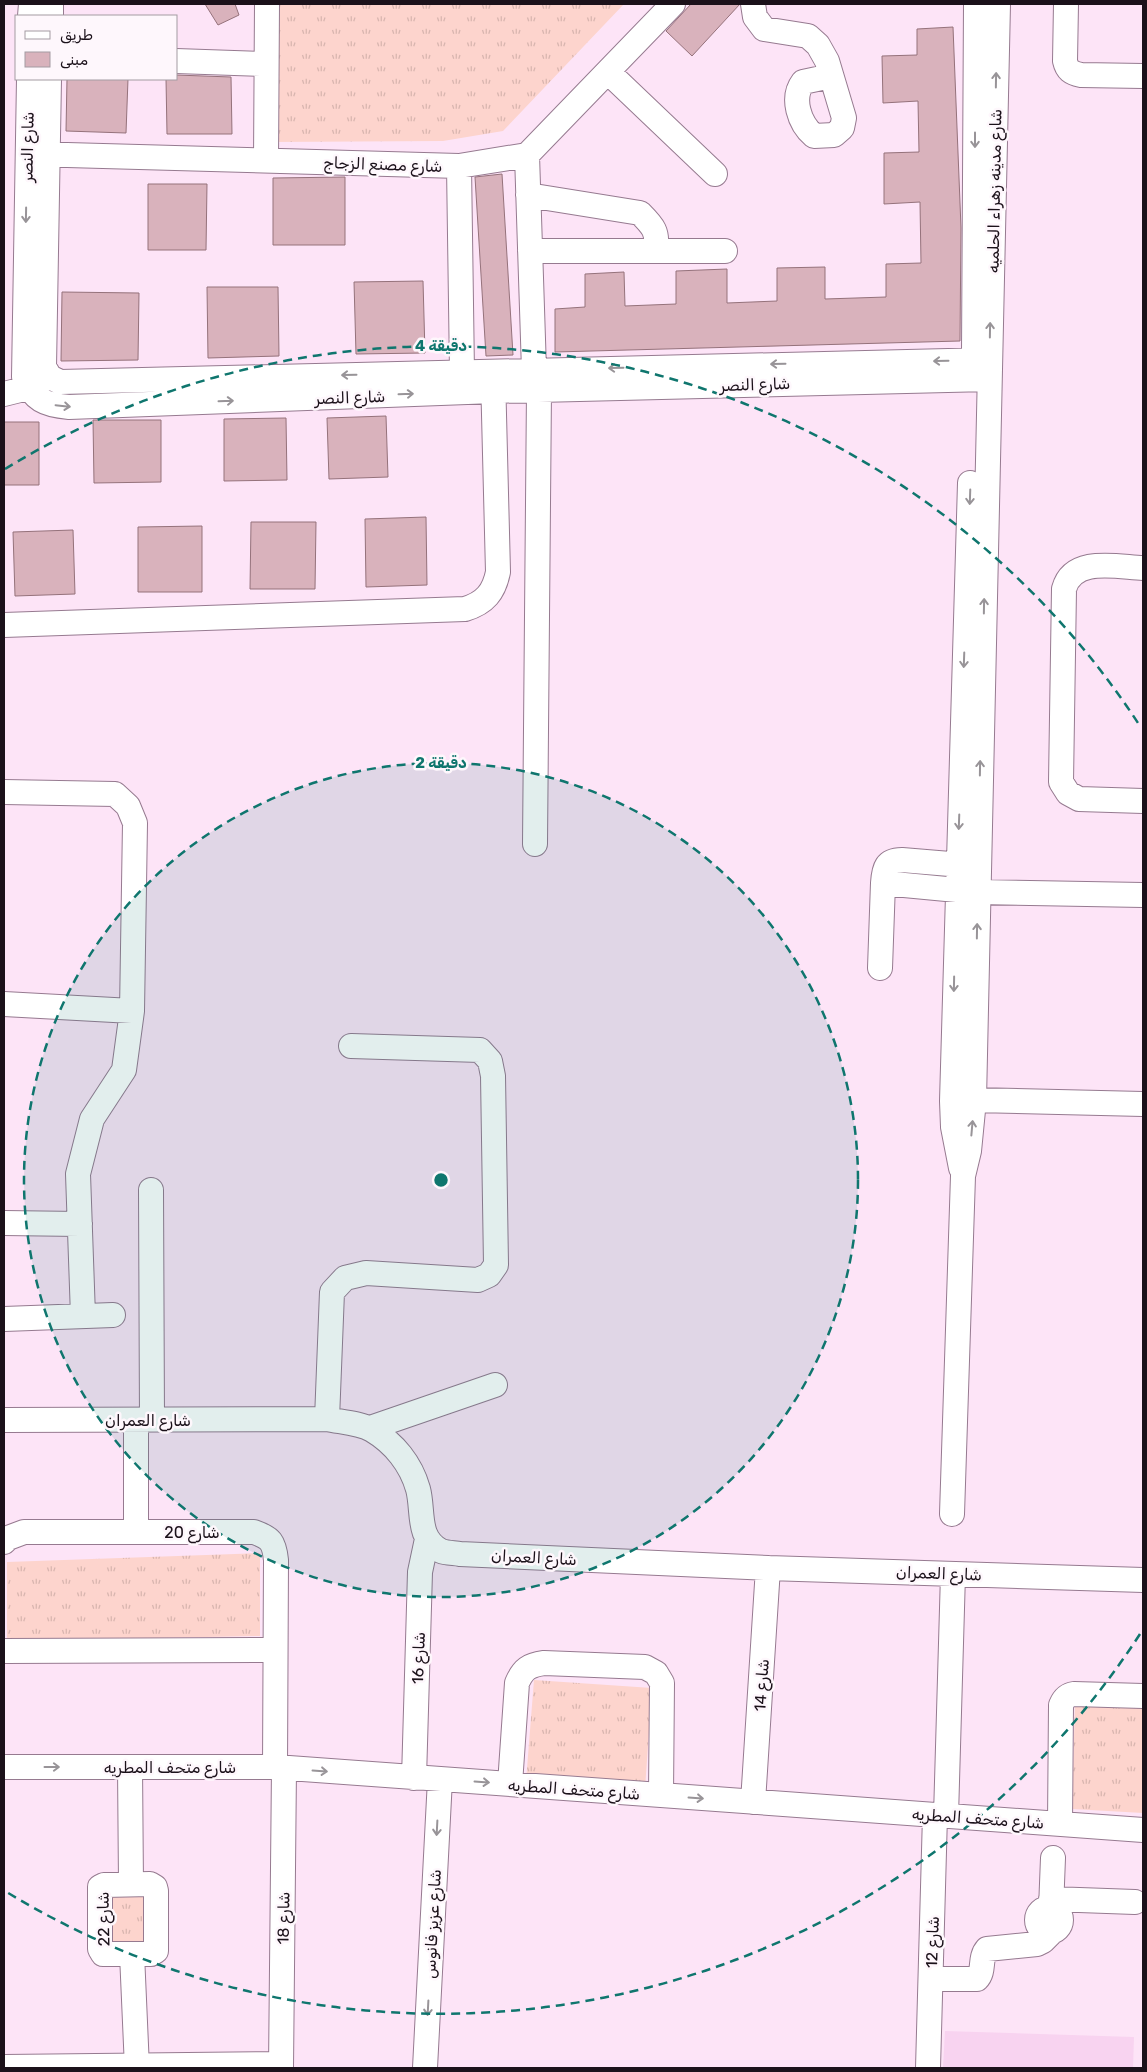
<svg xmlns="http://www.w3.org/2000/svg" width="1147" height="2072" font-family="Rubik,'Noto Naskh Arabic',sans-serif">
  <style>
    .built { fill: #f8d3f0 }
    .grass { fill: url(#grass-tufts) }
    .building { fill: #d9b2bc; stroke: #95727b }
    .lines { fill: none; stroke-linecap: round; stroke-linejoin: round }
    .minor-casing { stroke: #967a90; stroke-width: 26 }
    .minor { stroke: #fff; stroke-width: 24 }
    .oneway { stroke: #989498 }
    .ring { fill: none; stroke: #0f766e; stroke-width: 2.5; stroke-dasharray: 9 6 }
    .labels { text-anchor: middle; stroke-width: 5; stroke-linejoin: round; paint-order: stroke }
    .street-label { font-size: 16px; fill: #1b111a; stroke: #fef7fc }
    .centre { fill: #0f766e; stroke: #fef7fc; stroke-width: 2.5 }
    .ring-label { font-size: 15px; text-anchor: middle; font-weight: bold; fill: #0f766e; stroke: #fef7fc; stroke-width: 5; stroke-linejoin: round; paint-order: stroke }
  </style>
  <defs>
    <pattern id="grass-tufts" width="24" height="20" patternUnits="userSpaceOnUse" patternTransform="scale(1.25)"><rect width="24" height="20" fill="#fdd4cd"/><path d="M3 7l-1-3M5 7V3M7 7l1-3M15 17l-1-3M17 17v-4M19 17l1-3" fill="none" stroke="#d8b5af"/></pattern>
  </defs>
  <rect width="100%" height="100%" fill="#fde4f7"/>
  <!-- built -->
  <path class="built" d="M945 2031 1134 2037 1133 2068H943Z"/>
  <!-- grass -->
  <path class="grass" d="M271 4H624L503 131 443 141 270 142Z
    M260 1553V1636L7 1641V1562Z
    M534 1680 652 1688 645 1789 526 1781Z
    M1075 1702 1143 1704V1813L1072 1809Z
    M108 1896H147L150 1948 106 1950Z"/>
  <!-- building -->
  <path class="building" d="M205 4H235L239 15 218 25Z
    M691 4H740L692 56 666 31Z
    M953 27 961 228 960 341 555 352V309L585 307V274L624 272 625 306 676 304V271L727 269V303L777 301V268L825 267V299L886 297V264L921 263 920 202 884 204V153L919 152 918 101 883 103 882 56 917 55V29Z
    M176 75 231 77 232 134H167L166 79H176Z
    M67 79H128L126 133 66 131Z
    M502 174 513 355 486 356 475 177Z
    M345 177V245H273V178Z
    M148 184H207L206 250H148Z
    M423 281 425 353 356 354 354 282Z
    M207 287H278L279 356 208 358Z
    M62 292 139 293 138 360 61 361Z
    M386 416 388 477 329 479 327 418Z
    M286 418 287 480 224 481V419Z
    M93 420H161V482L94 483Z
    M4 422H39V485H4Z
    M426 517 427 585 366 587 365 519Z
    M251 522H316L315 589H250Z
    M202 526V592H138V527Z
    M73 530 75 594 15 596 13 532Z"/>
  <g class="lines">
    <!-- minor casing -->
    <g class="minor-casing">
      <path id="minor" d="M753 4 755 17 764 29 808 36 818 45 827 61 844 118 842 128 834 135 814 136C799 123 791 98 803 82L831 76
        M1066 4 1065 61C1067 70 1071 73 1081 75L1143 76
        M30 16 31 4
        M51 16V4
        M176 61 266 64
        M608 72 715 174
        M29 79 24 377C33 400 45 405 69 407L494 391 989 379
        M49 79 44 367 50 377 60 382 990 360
        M31 154 459 166 527 155 673 4
        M527 155 534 370
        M266 160 267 4
        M459 166 462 372
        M528 195 640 213C653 226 659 232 655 251
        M530 251H725
        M974 352 976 4
        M4 394 28 388 42 381
        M1143 568C1117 567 1073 556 1064 589L1061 782 1068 793 1079 799 1143 801
        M4 625 465 609C485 603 494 592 498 572L493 375
        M4 792 115 794 128 806 135 823 132 1011 124 1070 92 1119 78 1174 83 1316
        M535 844 539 390
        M883 883 978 892 1143 895
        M880 968 883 883C884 868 886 860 902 860L974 866
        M4 1004 132 1011
        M974 1100 1143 1104
        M961 1168 953 1127 952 1101 970 483
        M151 1190 152 1419
        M4 1223 80 1224
        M4 1319 113 1315
        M327 1419 332 1292 345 1278 366 1273 478 1280 489 1275 496 1265 493 1076 490 1061 480 1050 351 1046
        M4 1420 327 1419C341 1422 360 1423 372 1430 394 1443 411 1464 418 1489 424 1511 416 1538 441 1551 446 1553 455 1553 460 1554L768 1568 1143 1580
        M136 1420V1532
        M370 1428 495 1385
        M952 1514 963 1176 969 1151 974 1100 998 4
        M4 1542 8 1538 24 1532H254C271 1538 274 1542 276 1560L275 1767
        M4 1651 275 1650
        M4 1767H275L1143 1830
        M130 1767 131 1884
        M414 1778 420 1572 427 1539
        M510 1784 517 1683C523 1669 529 1665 544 1663L645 1667 656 1673 662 1683 661 1795
        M753 1802 768 1568
        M946 1816 953 1574
        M1060 1824 1061 1705C1064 1698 1067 1695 1074 1694L1143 1696
        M150 1884 155 1887 156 1891V1951L151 1954H103L100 1949V1887L104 1885Z
        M1051 1899 1135 1902
        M1037 1920a12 12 0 1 1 24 0a12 12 0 1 1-24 0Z
        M1051 1909 1053 1858
        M132 1954 137 2068
        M931 1979H977C985 1971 979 1958 987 1949L1037 1944 1043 1941 1052 1932
        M4 2067 281 2064
        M281 2068 284 1768
        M425 2068 440 1779
        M928 2068 935 1815"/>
    </g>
    <!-- minor -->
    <use href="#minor" class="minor"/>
  </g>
  <!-- one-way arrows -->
  <defs><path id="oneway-shaft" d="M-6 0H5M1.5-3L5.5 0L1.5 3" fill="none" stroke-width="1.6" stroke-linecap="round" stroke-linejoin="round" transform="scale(1.25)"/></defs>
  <g class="oneway">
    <use href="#oneway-shaft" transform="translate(996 80) rotate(-89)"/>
    <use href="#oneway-shaft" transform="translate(975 140) rotate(90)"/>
    <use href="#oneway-shaft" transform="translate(26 215) rotate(91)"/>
    <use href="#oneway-shaft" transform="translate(990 330) rotate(-89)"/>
    <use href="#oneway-shaft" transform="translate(941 361) rotate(179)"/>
    <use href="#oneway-shaft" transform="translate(778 364) rotate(179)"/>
    <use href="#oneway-shaft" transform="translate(616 368) rotate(179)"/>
    <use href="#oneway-shaft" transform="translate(349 375) rotate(179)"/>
    <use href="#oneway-shaft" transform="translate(406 394) rotate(-2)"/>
    <use href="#oneway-shaft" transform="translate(226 401) rotate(-2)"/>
    <use href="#oneway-shaft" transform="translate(63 406) rotate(6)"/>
    <use href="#oneway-shaft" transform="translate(970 497) rotate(92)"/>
    <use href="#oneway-shaft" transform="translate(984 606) rotate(-89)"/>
    <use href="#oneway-shaft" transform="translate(964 660) rotate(92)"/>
    <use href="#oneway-shaft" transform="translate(980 768) rotate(-89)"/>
    <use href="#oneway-shaft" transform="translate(959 822) rotate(92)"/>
    <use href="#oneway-shaft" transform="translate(977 931) rotate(-89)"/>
    <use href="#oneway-shaft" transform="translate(954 984) rotate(91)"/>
    <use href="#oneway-shaft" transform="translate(972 1128) rotate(-85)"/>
    <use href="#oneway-shaft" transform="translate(52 1767)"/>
    <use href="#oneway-shaft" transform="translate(320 1771) rotate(4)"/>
    <use href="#oneway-shaft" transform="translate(482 1782) rotate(4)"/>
    <use href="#oneway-shaft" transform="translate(696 1798) rotate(4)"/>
    <use href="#oneway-shaft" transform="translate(437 1828) rotate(93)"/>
    <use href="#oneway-shaft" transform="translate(428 2008) rotate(93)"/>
  </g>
  <!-- distance rings -->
  <circle cx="441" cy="1180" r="417" fill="#0f766e" fill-opacity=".12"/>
  <g class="ring">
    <circle cx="441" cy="1180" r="417"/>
    <path d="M1140 1634A834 834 0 0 1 5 1891M5 469A834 834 0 0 1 1140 726"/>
  </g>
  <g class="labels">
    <!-- street labels -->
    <g class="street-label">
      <text transform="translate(27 147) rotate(-89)" y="6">شارع النصر</text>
      <text transform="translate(383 164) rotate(2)" y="6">شارع مصنع الزجاج</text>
      <text transform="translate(994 191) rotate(-89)" y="6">شارع مدينه زهراء الحلميه</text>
      <text transform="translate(755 384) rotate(-2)" y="6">شارع النصر</text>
      <text transform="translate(350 397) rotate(-2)" y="6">شارع النصر</text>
      <text x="148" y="1426">شارع العمران</text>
      <text x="192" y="1538">شارع 20</text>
      <text transform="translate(534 1557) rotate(3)" y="6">شارع العمران</text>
      <text transform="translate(939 1573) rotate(2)" y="6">شارع العمران</text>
      <text transform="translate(418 1658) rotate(-88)" y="6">شارع 16</text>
      <text transform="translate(761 1685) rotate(-86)" y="6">شارع 14</text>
      <text x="170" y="1773">شارع متحف المطريه</text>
      <text transform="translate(574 1789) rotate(4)" y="6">شارع متحف المطريه</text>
      <text transform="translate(978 1818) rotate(4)" y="6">شارع متحف المطريه</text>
      <text transform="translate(283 1918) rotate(-89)" y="6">شارع 18</text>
      <text transform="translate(103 1919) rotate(-91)" y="6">شارع 22</text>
      <text transform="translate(432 1924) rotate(-87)" y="6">شارع عزيز فانوس</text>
      <text transform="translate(932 1942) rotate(-88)" y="6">شارع 12</text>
    </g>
  </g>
  <circle cx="441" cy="1180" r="8" class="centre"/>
  <g class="ring-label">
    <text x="441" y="351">4 دقيقة</text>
    <text x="441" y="768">2 دقيقة</text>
  </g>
  <!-- border -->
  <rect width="1147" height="2072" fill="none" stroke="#1b111a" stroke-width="10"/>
  <!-- legend -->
  <rect x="15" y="15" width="162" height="65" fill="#fef7fc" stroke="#a39ba2"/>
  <rect x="25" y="31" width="25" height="8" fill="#ffffff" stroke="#a39ba2"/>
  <text x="60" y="40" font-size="15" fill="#1b111a">طريق</text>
  <rect x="25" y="52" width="25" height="15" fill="#d9b2bc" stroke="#a39ba2"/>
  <text x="60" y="65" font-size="15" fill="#1b111a">مبنى</text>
</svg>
